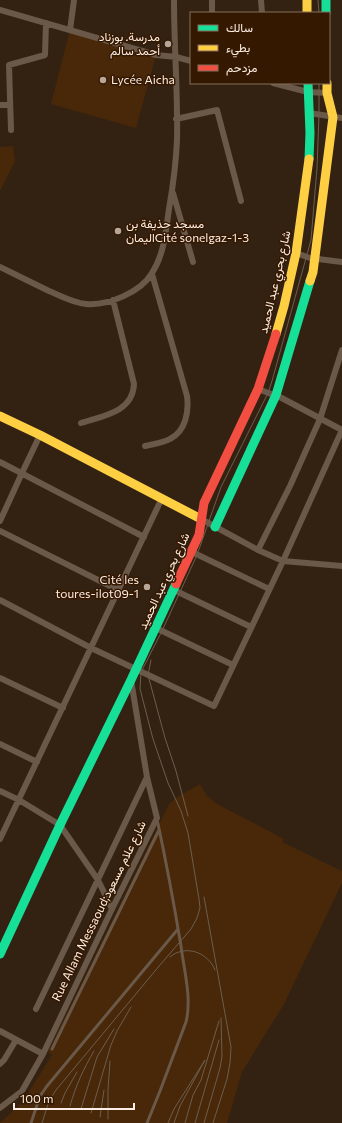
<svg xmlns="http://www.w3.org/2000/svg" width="342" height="1123" font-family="Commissioner,Vazirmatn,sans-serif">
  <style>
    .built { fill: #482809 }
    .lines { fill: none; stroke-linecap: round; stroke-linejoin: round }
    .lane { stroke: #6a5848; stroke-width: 3 }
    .street { stroke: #6a5848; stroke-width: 6 }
    .fast { stroke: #16e098; stroke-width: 9 }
    .slow { stroke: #ffcf43; stroke-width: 9 }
    .jam { stroke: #f24e42; stroke-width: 9 }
    .tram { stroke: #6c5e4f; stroke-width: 1 }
    .poi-dot { fill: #b6a79a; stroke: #351800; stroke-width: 1.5 }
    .labels { text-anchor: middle; stroke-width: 3; stroke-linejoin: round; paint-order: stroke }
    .poi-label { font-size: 12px; fill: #fceee4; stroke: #351800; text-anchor: end }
    .street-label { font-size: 12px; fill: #fceee4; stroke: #351800 }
  </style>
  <rect width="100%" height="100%" fill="#332212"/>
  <!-- built -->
  <path class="built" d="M70 30 156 55 136 128 51 104Z
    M13 146 15 161 0 191V147Z
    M200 784 207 796 217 804 284 839 282 842 342 871V883L284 1004 242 1072 227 1123H0L23 1101 52 1055 48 1052 169 804 179 796Z"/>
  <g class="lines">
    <!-- lane -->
    <path class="lane" d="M52 1049 159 830
      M31 1123 40 1096 47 1086 178 929
      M147 1123 160 1091 186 1022C192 998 184 971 181 946 174 904 166 861 157 819"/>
    <!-- street -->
    <path class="street" d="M212 0V13
      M261 0 262 13
      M0 10 156 55 176 57 191 61
      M70 30 74 0
      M273 83 308 92 327 93
      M0 105H10
      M309 113 342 118
      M176 119 217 110 241 201
      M11 130 9 65 45 55 46 23
      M173 193 193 262
      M296 253 310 258 342 262
      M0 267C16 275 33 283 49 291 61 296 73 303 86 304 108 306 141 292 152 273 164 255 166 230 169 209 173 186 176 163 177 140 178 93 174 47 174 0
      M81 423C103 416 133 412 134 384L113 300
      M145 446C153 444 163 443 170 439 186 431 189 411 187 396L152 274
      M0 462 144 537
      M201 519 258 550 283 561 342 566
      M0 521 22 473 40 435
      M0 531 118 590
      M258 550 290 486 320 419 342 350
      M192 552 269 589
      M174 590 251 627
      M0 600 91 648 214 706 283 561 342 430 276 395 271 394 258 389
      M156 628 233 665
      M0 678 63 708
      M0 744 37 762
      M0 791 19 800 60 825 98 880 112 909
      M0 839 162 498
      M36 1009 147 777
      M0 1031 43 1054 112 909 157 818 147 777 131 680
      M0 1064 4 1060 16 1040
      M0 1108 22 1091 43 1054"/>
    <!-- fast -->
    <path class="fast" d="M326 0V13
      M308 83 310 133 309 159
      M215 527 276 395 310 281
      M0 954 60 825 131 680 176 584"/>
    <!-- slow -->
    <path class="slow" d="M307 0V13
      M310 281 313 272 333 117 327 93V83
      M276 334 284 306 296 253 309 159
      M0 416 40 435 201 519"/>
    <!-- jam -->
    <path class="jam" d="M176 584 199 535 204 503 258 389 276 334"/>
    <!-- tram -->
    <path class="tram" d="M318 0 319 13
      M151 660 148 675 165 738 176 771 188 816
      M204 897 231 1047 230 1063 227 1079 213 1123
      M170 957C185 944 208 952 215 970
      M61 1103 65 1093 77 1072
      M70 1106C76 1085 83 1070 94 1051
      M81 1109 97 1057 114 1029
      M91 1113 111 1045 117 1031 131 1007
      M100 1117 104 1090
      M108 1119V1090L110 1061
      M42 1123 49 1101 56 1090 160 965 191 929 197 918 200 908 199 899 188 833 181 811 168 783 153 739 140 689 141 672 162 631 197 555 221 487 268 393 272 381 311 240 317 168 319 115V83
      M168 1123 174 1109 205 1060 180 1106 174 1123
      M185 1123 193 1095 201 1080 219 1021
      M195 1123 219 1040
      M204 1123 220 1068 222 1056 221 1018"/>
  </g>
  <!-- markers -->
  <g class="poi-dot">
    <circle cx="168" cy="44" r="4"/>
    <circle cx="103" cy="80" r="4"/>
    <circle cx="118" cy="231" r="4"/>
    <circle cx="147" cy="587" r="4"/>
  </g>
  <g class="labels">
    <!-- poi labels -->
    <g class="poi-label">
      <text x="160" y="41">مدرسة. بوزناد<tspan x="160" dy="14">أحمد سالم</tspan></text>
      <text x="111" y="84" text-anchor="start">Lycée Aicha</text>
      <text x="126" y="228" text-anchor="start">مسجد حذيفة بن<tspan x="126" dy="14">اليمانCité sonelgaz-1-3</tspan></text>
      <text x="139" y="584">Cité les<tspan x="139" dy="14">toures-ilot09-1</tspan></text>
    </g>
    <!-- street labels -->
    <g class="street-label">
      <text transform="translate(275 282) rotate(-77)" y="4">شارع بحري عبد الحميد</text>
      <text transform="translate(164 581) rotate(-65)" y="4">شارع بحري عبد الحميد</text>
      <text transform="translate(99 911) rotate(-64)" y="4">Rue Allam Messaoud;شارع علام مسعود</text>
    </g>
  </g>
  <!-- legend -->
  <rect x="190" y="12" width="140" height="72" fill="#351800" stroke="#856e5b"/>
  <rect x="198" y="25" width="20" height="6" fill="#16e098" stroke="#856e5b"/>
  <text x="226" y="32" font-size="12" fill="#fceee4">سالك</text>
  <rect x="198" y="45" width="20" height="6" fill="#ffcf43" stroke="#856e5b"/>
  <text x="226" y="52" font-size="12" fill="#fceee4">بطيء</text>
  <rect x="198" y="65" width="20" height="6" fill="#f24e42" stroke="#856e5b"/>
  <text x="226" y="72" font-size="12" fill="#fceee4">مزدحم</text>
  <!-- scale -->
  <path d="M14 1103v6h120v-6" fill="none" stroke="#fceee4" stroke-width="2"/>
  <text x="20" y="1103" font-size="12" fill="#fceee4" stroke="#351800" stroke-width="3" paint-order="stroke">100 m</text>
</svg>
